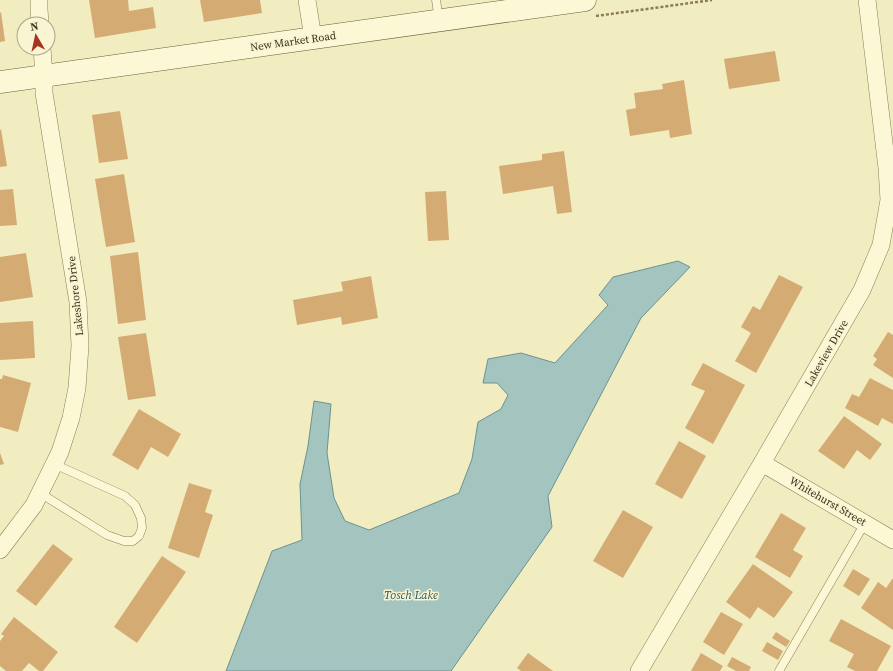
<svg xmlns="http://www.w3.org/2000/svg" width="893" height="671" font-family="'Source Serif 4',serif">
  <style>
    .water { fill: #a4c4c0; stroke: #6a9390 }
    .building { fill: #d4ac73 }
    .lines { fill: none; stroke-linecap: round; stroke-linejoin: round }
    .lane-casing { stroke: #8d7d57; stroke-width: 9 }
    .street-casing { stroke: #8d7d57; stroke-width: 18 }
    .secondary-casing { stroke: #6f5e3a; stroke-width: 23 }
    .path { stroke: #8d7d57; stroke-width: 2.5; stroke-dasharray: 3 2; stroke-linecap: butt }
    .lane { stroke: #fcf7d5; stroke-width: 8 }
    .street { stroke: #fcf7d5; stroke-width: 17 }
    .secondary { stroke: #fcf7d5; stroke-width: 22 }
    .labels { text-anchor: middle; stroke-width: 3; stroke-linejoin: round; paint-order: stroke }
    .street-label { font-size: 11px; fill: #3c311c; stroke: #f9f4d1 }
    .water-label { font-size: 12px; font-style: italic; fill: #2a575d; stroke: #f9f4d1 }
  </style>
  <rect width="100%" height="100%" fill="#f2ecc1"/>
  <!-- water -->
  <path class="water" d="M678 261 690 267 641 318 548 496 552 527 451 671H226L272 551 302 540 300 484 308 446 314 401 331 404 327 453 334 498 345 521 369 530 459 493 472 459 478 422 501 409 508 395 497 383H483L488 359 521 353 555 363 608 305 599 295 613 277Z"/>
  <!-- building -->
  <path class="building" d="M89 0H128L129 11 153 7 156 28 95 38Z
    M200 0H260L262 13 204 22Z
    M1 12 5 41 0 42V13Z
    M775 51 780 81 729 89 724 59Z
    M684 80 692 134 670 138 669 130 630 136 626 110 636 108 634 93 663 89 662 84Z
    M120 111 128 159 99 163 92 115Z
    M1 129 7 166 0 167V130Z
    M564 151 572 212 557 214 553 186 503 194 499 166 542 160V154Z
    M124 174 135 242 106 247 95 179Z
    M13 189 17 225 0 226V190Z
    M446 191 449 240 428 241 425 192Z
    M138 252 146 320 118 324 110 256Z
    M26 253 33 297 0 302V257Z
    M779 275 803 287 756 373 735 361 751 333 741 327 753 306 760 310Z
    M371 276 378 318 342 325 341 317 297 325 293 300 343 291 341 282Z
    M33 321 35 358 0 360V323Z
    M888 332 893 335V378L873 365 877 359 873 356Z
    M146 333 156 396 128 400 118 337Z
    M703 363 745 385 713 444 685 428 705 391 691 385Z
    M3 375 31 383 18 432 0 427V379H2Z
    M870 378 893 390V424L882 418 878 426 845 408 852 394 859 397Z
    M139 409 181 434 168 457 151 447 138 470 112 455Z
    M844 416 882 444 870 460 857 450 844 469 818 451Z
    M679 441 706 456 682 499 655 484Z
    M0 453 4 464 0 465Z
    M189 483 212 490 205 512 213 515 199 558 168 548Z
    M623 510 653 527 623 578 593 561Z
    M781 513 806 528 793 550 803 556 790 578 755 557Z
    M53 544 73 559 36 606 16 591Z
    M162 556 186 572 137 643 114 627Z
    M753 564 793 592 774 618 758 607 750 619 726 602Z
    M853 569 870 579 859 596 843 586Z
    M893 578V630L861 608 878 582 886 588Z
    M721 612 743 624 724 655 703 642Z
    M14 617 58 652 43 671H39L29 663 22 671H6L0 666V641L4 636 1 634Z
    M841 619 891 646 877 671H855L847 667 854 654 829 641Z
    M776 632 790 641 786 647 772 638Z
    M767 642 783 651 778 660 762 651Z
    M528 653 553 671H521L517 668Z
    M701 653 723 666 720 671H691Z
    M732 657 751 667 749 671H736L727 666Z"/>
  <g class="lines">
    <!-- lane casing -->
    <g class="lane-casing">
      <path id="lane" d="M436 0 439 20
        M40 493 107 535 124 541H133L139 536 142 528 141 518 135 505 125 496 54 464
        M779 671 865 523"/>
    </g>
    <!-- street casing -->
    <g class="street-casing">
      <path id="street" d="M39 0V9L40 24
        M307 0 313 38
        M762 463 893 540
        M0 550 34 505 60 452 71 418 77 388 80 346 78 302 44 93V76L42 48
        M639 671 762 463 862 290 881 245 889 200 887 168 867 0"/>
    </g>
    <!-- secondary casing -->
    <g class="secondary-casing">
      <path id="secondary" d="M0 82 585 0"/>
    </g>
    <!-- path -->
    <path class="path" d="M596 16 712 0"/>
    <!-- lane -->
    <use href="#lane" class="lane"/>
    <!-- street -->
    <use href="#street" class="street"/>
    <!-- secondary -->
    <use href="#secondary" class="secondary"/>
  </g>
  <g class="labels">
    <!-- street labels -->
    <g class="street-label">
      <text transform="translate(293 41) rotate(-8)" y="4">New Market Road</text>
      <text transform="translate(75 296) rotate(-96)" y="4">Lakeshore Drive</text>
      <text transform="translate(826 353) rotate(-60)" y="4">Lakeview Drive</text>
      <text transform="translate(828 501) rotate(30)" y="4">Whitehurst Street</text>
    </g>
    <!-- water labels -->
    <g class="water-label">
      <text x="411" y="599">Tosch Lake</text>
    </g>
  </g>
  <!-- north arrow -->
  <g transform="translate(36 36) rotate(351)"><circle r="19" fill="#f9f4d1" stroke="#ada689"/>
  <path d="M0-3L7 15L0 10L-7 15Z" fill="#a23621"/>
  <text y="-6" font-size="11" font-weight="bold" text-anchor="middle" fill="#3c311c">N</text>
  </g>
</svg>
